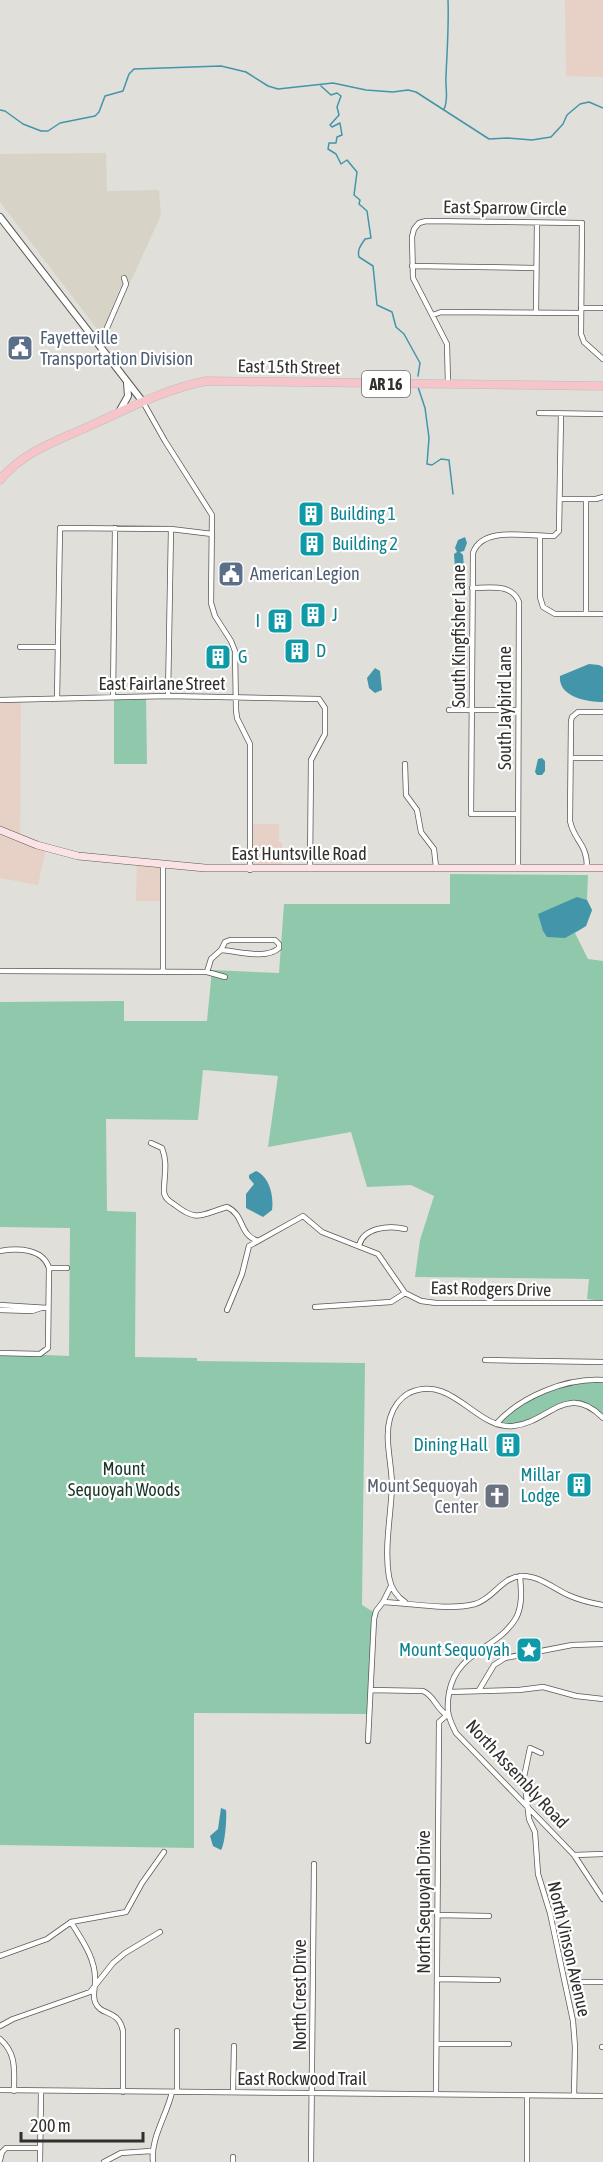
<svg xmlns="http://www.w3.org/2000/svg" width="603" height="2162" font-family="'Asap Condensed',sans-serif">
  <style>
    .commercial { fill: #e7d0c5 }
    .built { fill: #d8d3c7 }
    .green { fill: #90c8ac }
    .water { fill: #4395a9 }
    .lines { fill: none; stroke-linecap: round; stroke-linejoin: round }
    .stream { stroke: #4395a9; stroke-width: 1.5 }
    .minor-casing { stroke: #5a5954; stroke-width: 6 }
    .tertiary-casing { stroke: #5a5954; stroke-width: 8 }
    .secondary-casing { stroke: #5a5954; stroke-width: 8 }
    .primary-casing { stroke: #bdbdbc; stroke-width: 9 }
    .minor { stroke: #fff; stroke-width: 4.5 }
    .tertiary { stroke: #fff; stroke-width: 6 }
    .secondary { stroke: #fae2e5; stroke-width: 7 }
    .primary { stroke: #f5c5ca; stroke-width: 8 }
    .labels { text-anchor: middle; stroke-width: 4.5; stroke-linejoin: round; paint-order: stroke }
    .shield { fill: #fff; stroke: #6f6e6d; stroke-width: 1.5 }
    .shield-label { font-size: 16px; font-weight: bold; fill: #31302e }
    .street-label { font-size: 18px; fill: #31302e; stroke: #fff }
    .service-label { font-size: 18px; fill: #4e5e75; stroke: #fff; text-anchor: start }
    .culture-label { font-size: 18px; fill: #0d838f; stroke: #fff; text-anchor: start }
    .park-label { font-size: 18px; fill: #173628; stroke: #fff }
    .worship-label { font-size: 18px; fill: #5b616d; stroke: #fff; text-anchor: end }
  </style>
  <rect width="100%" height="100%" fill="#e1dfda"/>
  <!-- commercial -->
  <path class="commercial" d="M565 0H603V77L566 76Z
    M21 699 20 838 46 848 38 885 0 878V700Z
    M251 824H279V842L282 843V868H251Z
    M137 862 163 865 164 901H136Z"/>
  <!-- built -->
  <path class="built" d="M106 153 107 191 159 190 161 215 130 283 120 288 101 334 0 202V154Z"/>
  <!-- green -->
  <path class="green" d="M146 696 147 764H114V697Z
    M450 874 588 875 587 900 592 910 586 926 575 933 588 959 603 961V1301L587 1299 589 1279 415 1277 420 1240 434 1196 411 1185 367 1187 351 1132 268 1147 278 1076 203 1070 198 1120 106 1119 107 1211 136 1212 135 1357 197 1358V1361L365 1363 362 1605 375 1613 370 1714 194 1713V1848L0 1845V1353L69 1356 70 1228 0 1227V1002L124 1001V1021H207L212 970 279 973 284 904H450Z
    M603 1380V1413L600 1415 590 1407 566 1403 524 1425 496 1424 509 1411 560 1384Z"/>
  <!-- water -->
  <path class="water" d="M465 537 467 543 464 551 460 552 463 555 464 568H455L454 554 457 552 455 548 458 540Z
    M589 664 599 665 603 667V702C587 702 558 697 560 676Z
    M375 668 380 671 382 690 375 693 369 688 367 678Z
    M542 758 545 761V771L542 775H537L535 772 538 759Z
    M577 897 587 900 592 910 586 926 581 929 565 938 547 937 543 931 538 914Z
    M256 1171C270 1177 274 1197 272 1210L263 1217 246 1208V1194L254 1184 249 1178V1175Z
    M221 1808 226 1810C227 1818 225 1845 221 1850L213 1846 210 1836 218 1829Z"/>
  <g class="lines">
    <!-- stream -->
    <path class="stream" d="M321 86 331 95 337 93 341 96 337 107 339 115 330 125 332 127 340 123 342 135 337 137 336 143H329L328 149 336 154 341 164 347 160 357 172 354 195 360 200 359 204 367 211 371 238 365 239C361 245 357 250 359 257L373 266 377 305 392 312 396 327 404 334 420 363 418 376
      M444 109C449 100 445 87 446 76 447 51 449 26 448 0
      M0 110 5 111 23 124 41 131H48L60 123 95 116 99 112 105 96 123 91 129 74 134 69 221 66 246 72 268 86 278 89 333 83 366 90 393 92 408 90 416 92 489 139 507 138 532 140 551 137 563 124 567 115 580 104 589 102 603 108
      M418 387 425 408 429 438 427 464 432 465 441 459 449 460 453 494"/>
    <!-- minor casing -->
    <g class="minor-casing">
      <path id="minor" d="M412 266 536 268
        M581 308H602
        M536 313 537 223
        M433 315 441 312 581 313
        M100 344 126 284 124 278
        M448 384 447 344 413 278 412 237 414 229 419 223 426 221 582 223 581 334 584 342 603 359
        M143 402 165 441 212 515 211 603 215 616 231 641 235 651 236 710 237 718 250 744V870
        M539 413 603 414
        M560 499H596L603 497
        M540 536V597L543 607 555 614H603
        M472 588C489 588 512 583 519 602L518 867
        M586 614V499
        M20 647H57
        M168 696 171 529
        M113 697 115 528
        M57 699 60 528 171 529 212 534
        M0 700 168 696 319 699 325 708V734L311 760 310 869
        M449 710H518
        M571 758H603
        M405 764 406 795 417 810 421 832 434 849 436 867
        M518 814H471L473 553C482 525 530 537 554 536L559 531 561 414
        M163 865V972
        M587 867C587 843 574 841 570 821L571 721 572 717 578 712H603
        M0 971 207 972 225 977
        M207 972 211 959 221 950C237 951 266 960 279 948V944L275 940H230L225 942 221 950
        M151 1143 162 1148C168 1163 164 1176 164 1191 164 1198 169 1201 175 1205 198 1223 202 1214 227 1207 245 1215 238 1234 258 1241
        M359 1246C363 1227 390 1225 405 1229
        M0 1251C17 1248 43 1248 49 1268L48 1348 40 1354 0 1353
        M49 1268H67
        M0 1305 48 1308
        M315 1307 391 1302 405 1293
        M0 1310 32 1311 41 1308
        M227 1310 242 1274 249 1246 303 1216 322 1232 378 1254 405 1293 421 1301 436 1303H603
        M485 1360 603 1362
        M496 1424C521 1396 566 1378 603 1380
        M520 1576C521 1589 523 1605 516 1618 498 1649 456 1651 449 1693 446 1711 448 1717 456 1733L574 1855 603 1899
        M383 1602 391 1586
        M405 1602C396 1596 391 1588 389 1577 384 1548 391 1515 392 1486 392 1464 384 1439 390 1418 393 1408 400 1398 409 1393 452 1373 476 1430 513 1426 549 1423 566 1381 603 1418
        M371 1690 423 1691C435 1696 436 1709 447 1715L439 1722 436 2094
        M479 1690 494 1665 505 1658 572 1645 603 1644
        M449 1692 519 1690 543 1687 576 1696 603 1699
        M368 1741 374 1619 376 1611 383 1602C409 1603 449 1611 475 1604 493 1599 502 1577 521 1576 538 1575 553 1588 568 1595 579 1600 591 1603 603 1605
        M541 1753 530 1748 524 1777 529 1819 535 1832 538 1874 550 1913 573 2021 575 2047 574 2096
        M574 1855 603 1854
        M437 1915 489 1916
        M71 1922C81 1939 95 1957 95 1978 96 1986 92 1994 95 2002 101 2017 118 2008 123 2031V2092
        M0 1956 47 1939 71 1922 126 1912 142 1883 164 1852
        M437 1979 498 1980
        M574 1982H603
        M0 2026 13 2019 90 1992 113 1963 125 1953 160 1932
        M0 2039C17 2054 14 2070 14 2091
        M437 2044H509
        M602 2047H603
        M0 2090 603 2096
        M177 2092V2031
        M233 2092 234 2046
        M233 2157V2162
        M0 2160 2 2152 6 2148H40
        M40 2162 41 2092
        M104 2162 121 2153 151 2151
        M153 2162C150 2139 167 2115 172 2092
        M311 2162 314 1864
        M527 2162V2096"/>
    </g>
    <!-- tertiary casing -->
    <g class="tertiary-casing">
      <path id="tertiary" d="M0 217 143 402
        M119 412 128 396 127 383"/>
    </g>
    <!-- secondary casing -->
    <g class="secondary-casing">
      <path id="secondary" d="M0 830 37 845 78 856 205 868H603"/>
    </g>
    <!-- primary casing -->
    <g class="primary-casing">
      <path id="primary" d="M0 480C23 451 62 439 94 424 131 407 166 389 206 381L603 386"/>
    </g>
    <!-- minor -->
    <use href="#minor" class="minor"/>
    <!-- tertiary -->
    <use href="#tertiary" class="tertiary"/>
    <!-- secondary -->
    <use href="#secondary" class="secondary"/>
    <!-- primary -->
    <use href="#primary" class="primary"/>
  </g>
  <!-- icons -->
  <defs>
    <g id="civic-square" transform="scale(1.35)"><rect x="-9" y="-9" width="18" height="18" rx="4" fill="#5c6f8a" stroke="#fff"/><path d="M-.6-6.5H3V-4.5H.6V-3L4-1V1h2V6H-6V1h2V-1L-.6-3ZM-1.2 2.5V6h2.4V2.5Z" fill="#fff"/></g>
    <g id="building-square" transform="scale(1.35)"><rect x="-9" y="-9" width="18" height="18" rx="4" fill="#0f9aa8" stroke="#fff"/><path d="M-4-6H4V6H1V3H-1V6H-4ZM-2.5-4.3h1.7v1.8h-1.7ZM.8-4.3h1.7v1.8H.8ZM-2.5-1h1.7V.8h-1.7ZM.8-1h1.7V.8H.8Z" fill="#fff"/></g>
    <g id="church-square" transform="scale(1.35)"><rect x="-9" y="-9" width="18" height="18" rx="4" fill="#6b7280" stroke="#fff"/><path d="M-1.2-6h2.4v3.5h3.3v2.4h-3.3V6h-2.4V-.1h-3.3v-2.4h3.3Z" fill="#fff"/></g>
    <g id="sight-square" transform="scale(1.35)"><rect x="-9" y="-9" width="18" height="18" rx="4" fill="#0f9aa8" stroke="#fff"/><path d="M0-6L1.8-2.2L6-1.7L2.9 1.2L3.7 5.4L0 3.3L-3.7 5.4L-2.9 1.2L-6-1.7L-1.8-2.2Z" fill="#fff"/></g>
  </defs>
  <g fill-rule="evenodd">
    <use href="#civic-square" x="20" y="348"/>
    <use href="#building-square" x="311" y="514"/>
    <use href="#building-square" x="312" y="544"/>
    <use href="#civic-square" x="231" y="574"/>
    <use href="#building-square" x="313" y="615"/>
    <use href="#building-square" x="280" y="621"/>
    <use href="#building-square" x="297" y="651"/>
    <use href="#building-square" x="218" y="657"/>
    <use href="#building-square" x="508" y="1445"/>
    <use href="#building-square" x="579" y="1485"/>
    <use href="#church-square" x="497" y="1496"/>
    <use href="#sight-square" x="529" y="1650"/>
  </g>
  <g class="labels">
    <!-- shield labels -->
    <rect class="shield" x="362" y="371" width="48" height="26" rx="4.5"/>
    <g class="shield-label">
      <text x="386" y="390">AR 16</text>
    </g>
    <!-- street labels -->
    <g class="street-label">
      <text transform="translate(505 208) rotate(1)" y="6">East Sparrow Circle</text>
      <text transform="translate(289 367) rotate(1)" y="6">East 15th Street</text>
      <text transform="translate(459 636) rotate(-90)" y="6">South Kingfisher Lane</text>
      <text x="162" y="690">East Fairlane Street</text>
      <text transform="translate(505 708) rotate(-90)" y="6">South Jaybird Lane</text>
      <text x="299" y="860">East Huntsville Road</text>
      <text transform="translate(491 1289) rotate(1)" y="6">East Rodgers Drive</text>
      <text transform="translate(517 1774) rotate(47)" y="6">North Assembly Road</text>
      <text transform="translate(424 1902) rotate(-90)" y="6">North Sequoyah Drive</text>
      <text transform="translate(569 1949) rotate(77)" y="6">North Vinson Avenue</text>
      <text transform="translate(300 1995) rotate(-90)" y="6">North Crest Drive</text>
      <text x="302" y="2085">East Rockwood Trail</text>
    </g>
    <!-- service labels -->
    <g class="service-label">
      <text x="40" y="344">Fayetteville<tspan x="40" dy="21">Transportation Division</tspan></text>
      <text x="250" y="580">American Legion</text>
    </g>
    <!-- culture labels -->
    <g class="culture-label">
      <text x="330" y="520">Building 1</text>
      <text x="332" y="550">Building 2</text>
      <text x="332" y="621">J</text>
      <text x="260" y="627" text-anchor="end">I</text>
      <text x="316" y="657">D</text>
      <text x="238" y="663">G</text>
      <text x="488" y="1451" text-anchor="end">Dining Hall</text>
      <text x="560" y="1481" text-anchor="end">Millar<tspan x="560" dy="21">Lodge</tspan></text>
      <text x="510" y="1656" text-anchor="end">Mount Sequoyah</text>
    </g>
    <!-- park labels -->
    <g class="park-label">
      <text x="124" y="1475">Mount<tspan x="124" dy="21">Sequoyah Woods</tspan></text>
    </g>
    <!-- worship labels -->
    <g class="worship-label">
      <text x="478" y="1492">Mount Sequoyah<tspan x="478" dy="21">Center</tspan></text>
    </g>
  </g>
  <!-- scale -->
  <path d="M21 2132v9h122v-9" fill="none" stroke="#31302e" stroke-width="3"/>
  <text x="30" y="2132" font-size="18" fill="#31302e" stroke="#ffffff" stroke-width="4.5" paint-order="stroke">200 m</text>
</svg>
